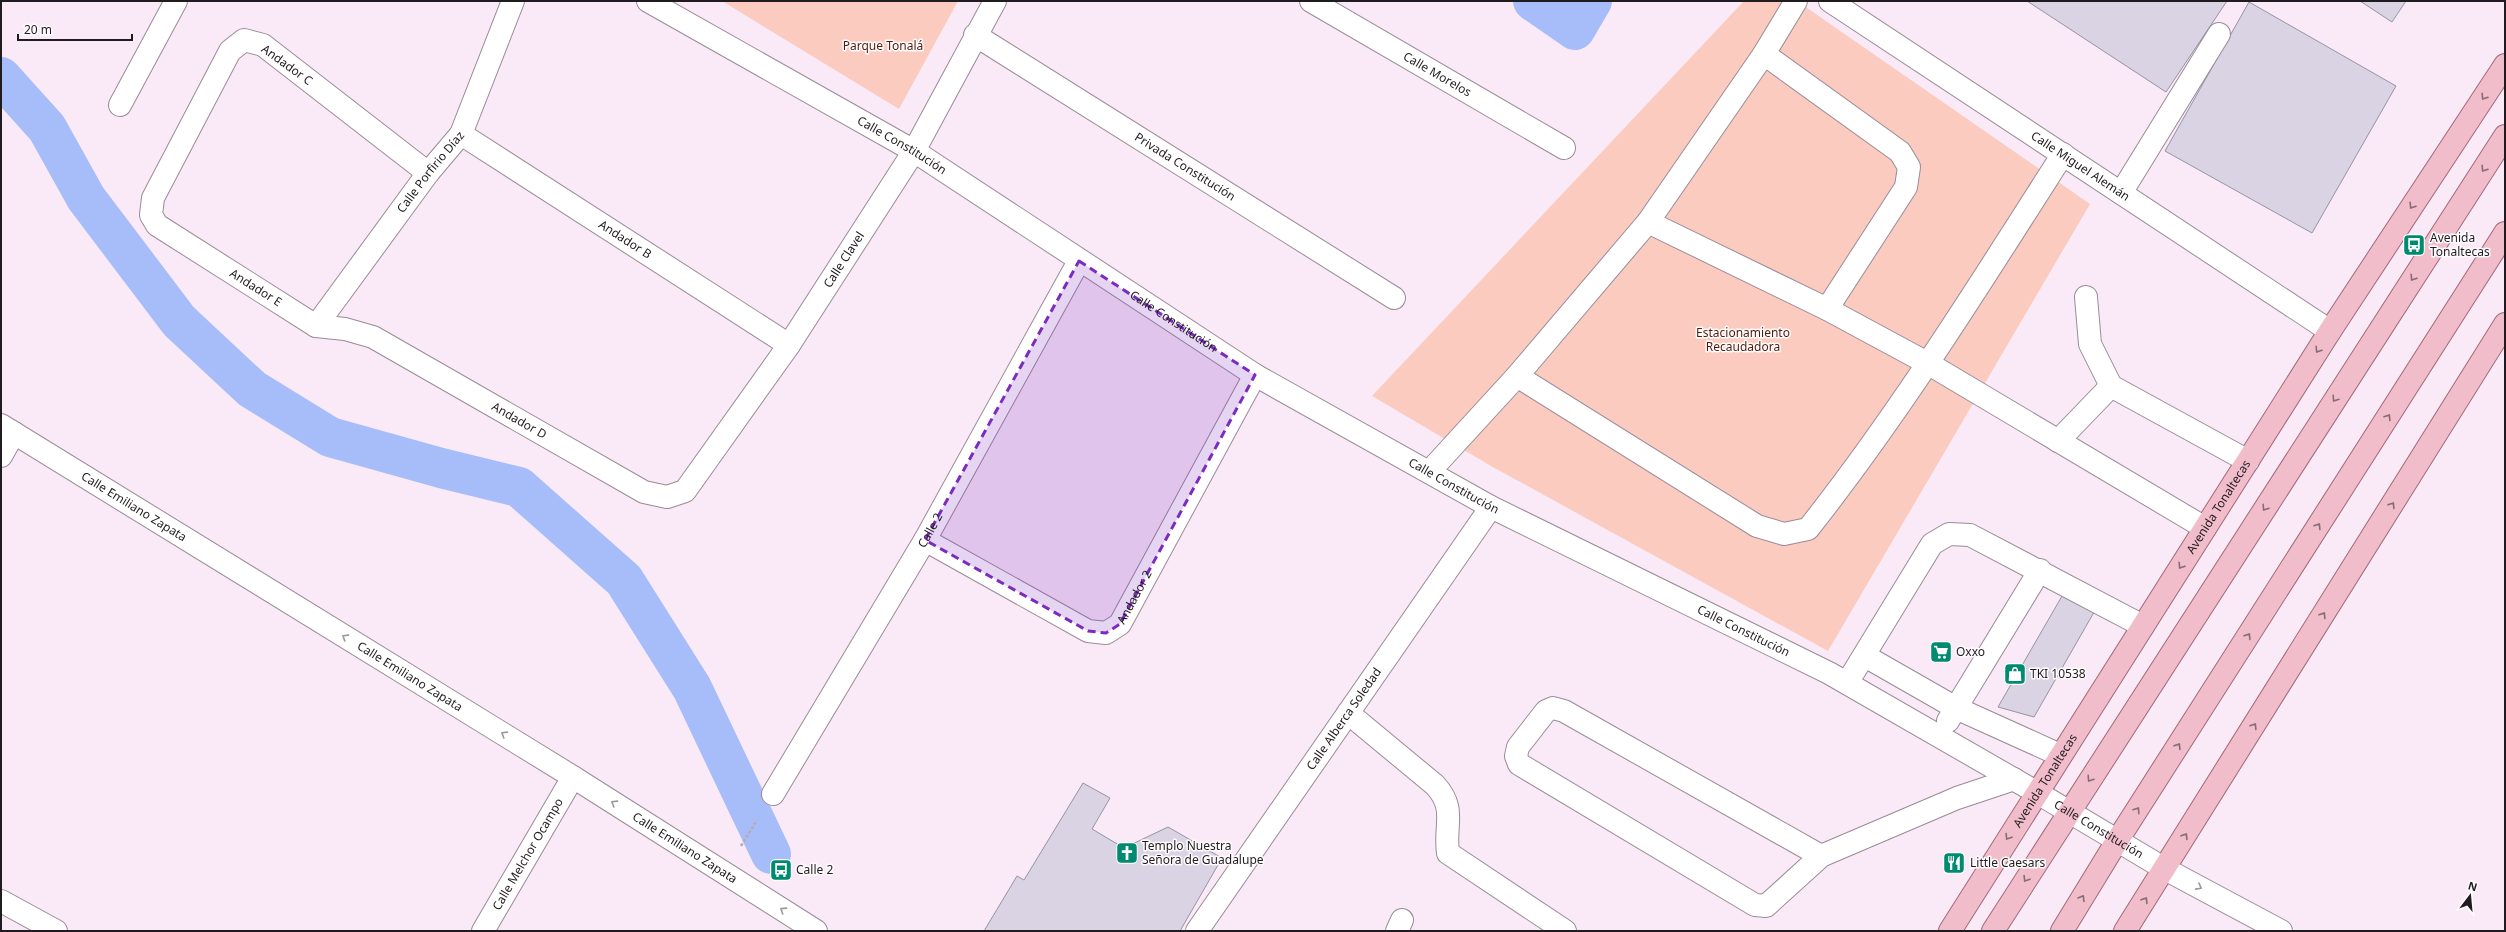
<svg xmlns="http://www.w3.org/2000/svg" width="2506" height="932" font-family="'Noto Sans',sans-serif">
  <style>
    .green { fill: #fbcbbf }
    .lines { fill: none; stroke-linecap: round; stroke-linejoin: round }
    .canal { stroke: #a7bdf9; stroke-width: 40 }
    .building { fill: #d9d3e4; stroke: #9792a2 }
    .minor-casing { stroke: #998b97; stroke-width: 24 }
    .major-casing { stroke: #a26877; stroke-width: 24 }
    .path { stroke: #b7aab5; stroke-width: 2.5; stroke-dasharray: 3 2; stroke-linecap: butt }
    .minor { stroke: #fff; stroke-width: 22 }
    .major { stroke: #f1bdca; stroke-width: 22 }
    .oneway { stroke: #886c74 }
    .oneway2 { stroke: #9b989a }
    .marked { fill: #7b2cbf; fill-opacity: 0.2; stroke: #7b2cbf; stroke-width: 3; stroke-dasharray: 8 5; stroke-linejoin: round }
    .labels { text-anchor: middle; stroke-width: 3; stroke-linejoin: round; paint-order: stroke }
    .park-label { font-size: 12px; fill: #511b0d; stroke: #fffcfe }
    .street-label { font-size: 12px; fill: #201b1f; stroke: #fffcfe }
    .poi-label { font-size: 12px; fill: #201b1f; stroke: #fffcfe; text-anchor: start }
  </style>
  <rect width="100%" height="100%" fill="#faeaf7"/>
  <!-- green -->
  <path class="green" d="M722 1H958L899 109Z
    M1533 1H1592L1575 30Z
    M1744 1H1797L2090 204 1828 651 1491 466 1372 396Z"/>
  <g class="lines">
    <!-- canal -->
    <path class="canal" d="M1533 1 1575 30 1592 1
      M1 77 47 128 86 198 179 321 252 389 330 437 441 468 519 487 624 580 692 688 771 854"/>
  </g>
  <!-- building -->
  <path class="building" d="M2027 1H2227L2166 92Z
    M2360 1H2406L2392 22Z
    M2249 2 2396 86 2312 233 2165 151Z
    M2062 596 2097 607 2034 717 1998 707Z
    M1083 783 1110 798 1092 829 1124 848 1168 827 1222 858 1180 931H984L1017 876 1024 880Z"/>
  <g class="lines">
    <!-- minor casing -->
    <g class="minor-casing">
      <g id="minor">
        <path id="s1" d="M648 1 914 151 1255 375 1491 507 1829 673 2036 792 2165 869 2281 931"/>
        <path id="s2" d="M1311 1 1564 148"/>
        <path d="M1796 1 1764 54 1648 222 1827 309 1929 364 2205 528"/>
        <path id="s3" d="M1830 1 2330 331"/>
        <path id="s4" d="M975 35 1394 298"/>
        <path d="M1764 54 1900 152 1909 167 1906 187 1827 309"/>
        <path d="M120 105 176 1"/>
        <path id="s5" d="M461 134 789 345"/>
        <path id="s6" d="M428 173 263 45 244 40 230 51 153 198 151 215 157 225 316 326 345 329 373 337 644 492 667 497 685 491 789 345 914 151 995 1"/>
        <path d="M2121 193 2219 34"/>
        <path d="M2086 297 2090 344 2111 386"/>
        <path id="s7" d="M316 326 428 173 461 134 513 1"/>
        <path d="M1517 376 1757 526 1784 534 1808 529C1902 410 1981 282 2063 154"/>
        <path id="s8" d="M1 425 573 777 816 931"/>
        <path d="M2058 441 2111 386 2248 461"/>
        <path d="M1 456 14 433"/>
        <path d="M1429 472 1517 376 1648 222"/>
        <path id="s9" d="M925 540 1088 631 1106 633 1120 624 1255 375"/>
        <path d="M1865 656 1956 708 2060 755"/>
        <path d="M1847 683 1932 544 1949 534 1970 535 2143 626"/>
        <path d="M1348 713 1435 785C1457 809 1444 824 1448 853L1565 931"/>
        <path d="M1948 721 2040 570"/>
        <path id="s10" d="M773 794 925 540 1079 261"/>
        <path d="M1821 856 1564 711 1553 708 1546 711 1518 747 1516 756 1519 764 1755 905 1766 906 1821 856 1957 798 2014 779"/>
        <path d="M1 901 56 931"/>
        <path id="s11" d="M483 931 573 777"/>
        <path id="s12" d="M1197 931 1491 507"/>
        <path d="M1397 931 1402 920"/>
      </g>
    </g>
    <!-- major casing -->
    <g class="major-casing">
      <g id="major">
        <path id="s13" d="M1950 931 2330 331 2505 65"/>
        <path d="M1993 931 2505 136"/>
        <path d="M2062 931 2117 841 2505 233"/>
        <path d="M2125 931 2505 324"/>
      </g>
    </g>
    <!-- path -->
    <path class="path" d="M741 846 757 820"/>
    <!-- minor -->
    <use href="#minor" class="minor"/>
    <!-- major -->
    <use href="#major" class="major"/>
  </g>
  <!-- one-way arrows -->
  <defs><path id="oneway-chevron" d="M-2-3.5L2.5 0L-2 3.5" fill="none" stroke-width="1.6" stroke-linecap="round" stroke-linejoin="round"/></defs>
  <g class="oneway">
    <use href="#oneway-chevron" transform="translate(2484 97) rotate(123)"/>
    <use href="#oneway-chevron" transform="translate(2484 169) rotate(123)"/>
    <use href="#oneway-chevron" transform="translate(2412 206) rotate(123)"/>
    <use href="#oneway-chevron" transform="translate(2413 278) rotate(123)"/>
    <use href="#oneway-chevron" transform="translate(2318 350) rotate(123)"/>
    <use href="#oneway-chevron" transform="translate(2335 399) rotate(123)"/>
    <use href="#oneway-chevron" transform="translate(2388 417) rotate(-58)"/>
    <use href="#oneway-chevron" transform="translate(2392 505) rotate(-58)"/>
    <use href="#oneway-chevron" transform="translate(2265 508) rotate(123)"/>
    <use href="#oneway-chevron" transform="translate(2318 526) rotate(-58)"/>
    <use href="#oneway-chevron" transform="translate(2181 566) rotate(123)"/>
    <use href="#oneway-chevron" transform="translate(2323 615) rotate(-58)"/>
    <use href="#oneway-chevron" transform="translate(2248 636) rotate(-58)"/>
    <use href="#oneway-chevron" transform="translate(2254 726) rotate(-58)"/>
    <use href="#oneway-chevron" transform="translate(2178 746) rotate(-58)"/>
    <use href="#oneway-chevron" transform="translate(2090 779) rotate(123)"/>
    <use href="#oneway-chevron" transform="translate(2137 810) rotate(-57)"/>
    <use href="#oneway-chevron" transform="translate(2185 836) rotate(-58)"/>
    <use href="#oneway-chevron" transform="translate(2008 837) rotate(122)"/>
    <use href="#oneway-chevron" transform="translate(2026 879) rotate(122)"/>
    <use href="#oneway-chevron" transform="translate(2082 898) rotate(-59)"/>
    <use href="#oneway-chevron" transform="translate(2145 900) rotate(-58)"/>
  </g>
  <g class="oneway2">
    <use href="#oneway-chevron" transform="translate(345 637) rotate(-148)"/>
    <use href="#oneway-chevron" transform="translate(504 734) rotate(-148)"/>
    <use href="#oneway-chevron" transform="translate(614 803) rotate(-148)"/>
    <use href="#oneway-chevron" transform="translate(2199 887) rotate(28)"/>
    <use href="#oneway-chevron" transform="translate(783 910) rotate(-147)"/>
  </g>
  <!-- marked area -->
  <path class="marked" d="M1079 261 1255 375 1120 624 1106 633 1088 631 925 540Z"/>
  <!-- icons -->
  <defs>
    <g id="bus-square" transform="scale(1.15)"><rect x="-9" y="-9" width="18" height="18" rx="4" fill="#008a70" stroke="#fffcfe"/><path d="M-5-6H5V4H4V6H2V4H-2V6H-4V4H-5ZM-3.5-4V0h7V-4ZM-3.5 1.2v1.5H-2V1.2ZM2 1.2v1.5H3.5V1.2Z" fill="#fff"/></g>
    <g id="supermarket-square" transform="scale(1.15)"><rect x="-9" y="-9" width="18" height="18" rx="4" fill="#008a70" stroke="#fffcfe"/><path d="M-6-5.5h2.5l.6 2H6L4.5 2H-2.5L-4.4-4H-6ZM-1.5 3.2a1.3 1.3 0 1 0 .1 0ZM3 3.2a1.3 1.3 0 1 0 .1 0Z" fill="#fff"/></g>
    <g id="shop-square" transform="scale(1.15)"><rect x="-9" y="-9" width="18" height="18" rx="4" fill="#008a70" stroke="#fffcfe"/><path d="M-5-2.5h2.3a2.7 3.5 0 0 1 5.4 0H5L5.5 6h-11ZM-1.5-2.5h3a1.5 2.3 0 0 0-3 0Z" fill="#fff"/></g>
    <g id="church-square" transform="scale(1.15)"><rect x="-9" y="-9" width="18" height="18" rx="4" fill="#008a70" stroke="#fffcfe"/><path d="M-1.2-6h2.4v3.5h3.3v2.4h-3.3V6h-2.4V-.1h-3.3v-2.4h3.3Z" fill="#fff"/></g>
    <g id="restaurant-square" transform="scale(1.15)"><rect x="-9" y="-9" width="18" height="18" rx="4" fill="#008a70" stroke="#fffcfe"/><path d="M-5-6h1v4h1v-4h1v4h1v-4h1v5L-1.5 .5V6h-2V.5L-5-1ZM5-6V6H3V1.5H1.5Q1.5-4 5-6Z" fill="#fff"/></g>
  </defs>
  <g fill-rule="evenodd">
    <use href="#bus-square" x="2414" y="245"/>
    <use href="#supermarket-square" x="1941" y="652"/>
    <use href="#shop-square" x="2015" y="674"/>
    <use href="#church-square" x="1127" y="853"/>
    <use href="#restaurant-square" x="1954" y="863"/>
    <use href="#bus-square" x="781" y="870"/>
  </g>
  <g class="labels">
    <!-- park labels -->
    <g class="park-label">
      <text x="883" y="50">Parque Tonalá</text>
      <text x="1743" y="337">Estacionamiento<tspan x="1743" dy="14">Recaudadora</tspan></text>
    </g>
    <!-- street labels -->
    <g class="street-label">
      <text transform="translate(287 65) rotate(36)" y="4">Andador C</text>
      <text dy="4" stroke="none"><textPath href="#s2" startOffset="146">Calle Morelos</textPath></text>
      <text dy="4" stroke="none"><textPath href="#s1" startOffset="292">Calle Constitución</textPath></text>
      <text dy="4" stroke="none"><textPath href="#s3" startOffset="300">Calle Miguel Alemán</textPath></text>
      <text dy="4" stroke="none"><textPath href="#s4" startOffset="248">Privada Constitución</textPath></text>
      <text dy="4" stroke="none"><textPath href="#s7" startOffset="192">Calle Porfirio Díaz</textPath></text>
      <text dy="4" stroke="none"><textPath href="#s5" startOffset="195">Andador B</textPath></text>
      <text dy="4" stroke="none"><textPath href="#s6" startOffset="1323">Calle Clavel</textPath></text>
      <text dy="4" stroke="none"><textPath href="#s6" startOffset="558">Andador E</textPath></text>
      <text dy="4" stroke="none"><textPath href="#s1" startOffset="616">Calle Constitución</textPath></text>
      <text dy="4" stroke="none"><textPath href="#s6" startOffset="856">Andador D</textPath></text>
      <text dy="4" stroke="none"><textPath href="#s1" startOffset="941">Calle Constitución</textPath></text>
      <text dy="4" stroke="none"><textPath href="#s8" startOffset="156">Calle Emiliano Zapata</textPath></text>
      <text dy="4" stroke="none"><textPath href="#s13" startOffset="502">Avenida Tonaltecas</textPath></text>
      <text dy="4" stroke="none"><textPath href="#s10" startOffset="307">Calle 2</textPath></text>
      <text dy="4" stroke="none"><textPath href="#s9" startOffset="252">Andador 2</textPath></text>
      <text dy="4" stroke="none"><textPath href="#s1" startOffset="1265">Calle Constitución</textPath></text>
      <text dy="4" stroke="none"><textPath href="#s8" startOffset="480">Calle Emiliano Zapata</textPath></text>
      <text dy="4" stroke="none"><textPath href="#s12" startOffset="258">Calle Alberca Soledad</textPath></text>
      <text dy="4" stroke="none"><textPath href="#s13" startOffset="178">Avenida Tonaltecas</textPath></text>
      <text dy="4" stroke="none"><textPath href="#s1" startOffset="1672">Calle Constitución</textPath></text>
      <text dy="4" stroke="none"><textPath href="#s8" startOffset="804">Calle Emiliano Zapata</textPath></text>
      <text dy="4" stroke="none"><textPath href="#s11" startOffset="89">Calle Melchor Ocampo</textPath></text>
    </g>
    <!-- poi labels -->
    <g class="poi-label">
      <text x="2430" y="242">Avenida<tspan x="2430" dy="14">Tonaltecas</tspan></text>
      <text x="1956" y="656">Oxxo</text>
      <text x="2030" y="678">TKI 10538</text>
      <text x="1142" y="850">Templo Nuestra<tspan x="1142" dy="14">Señora de Guadalupe</tspan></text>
      <text x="1970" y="867">Little Caesars</text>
      <text x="796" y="874">Calle 2</text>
    </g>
  </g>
  <!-- border -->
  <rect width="2506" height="932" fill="none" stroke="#201b1f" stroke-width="4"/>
  <!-- north arrow -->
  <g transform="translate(2470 896) rotate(16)" stroke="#fffcfe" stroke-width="3" paint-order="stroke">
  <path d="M0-3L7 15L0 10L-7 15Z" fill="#201b1f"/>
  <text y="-6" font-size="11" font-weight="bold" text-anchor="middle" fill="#201b1f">N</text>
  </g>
  <!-- scale -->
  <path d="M18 34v6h114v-6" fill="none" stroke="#201b1f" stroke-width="2"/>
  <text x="24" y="34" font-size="12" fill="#201b1f" stroke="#fffcfe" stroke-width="3" paint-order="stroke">20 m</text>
</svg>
